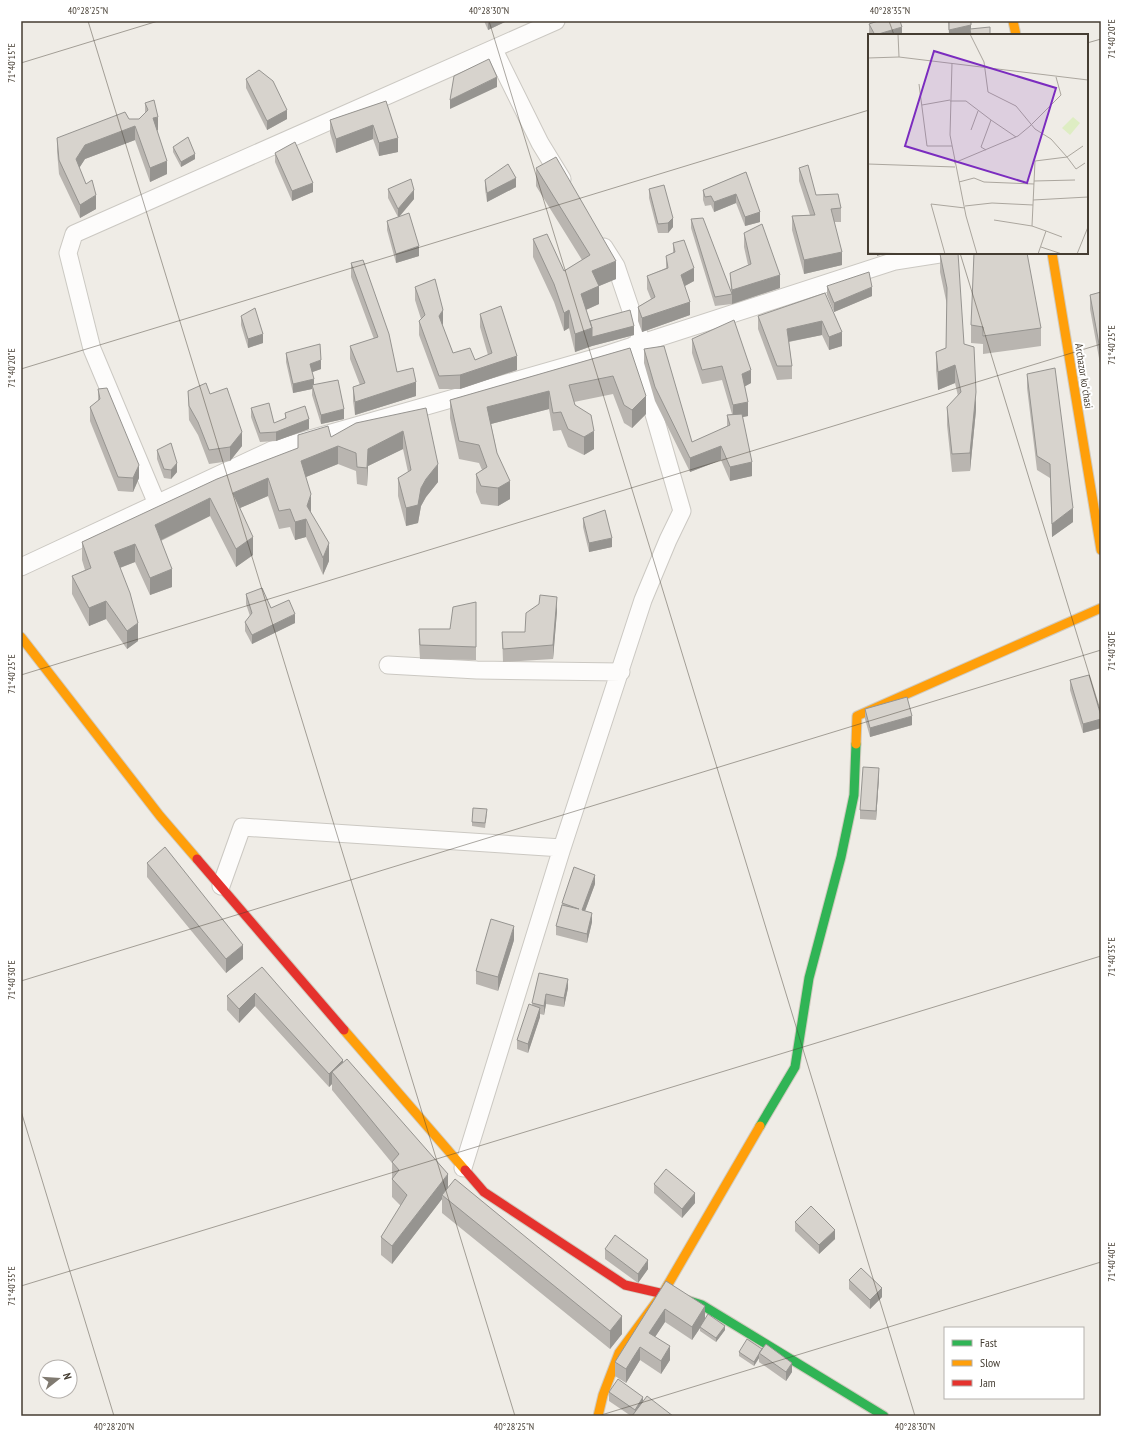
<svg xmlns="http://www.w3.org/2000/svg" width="1122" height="1437" font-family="'PT Sans Narrow',sans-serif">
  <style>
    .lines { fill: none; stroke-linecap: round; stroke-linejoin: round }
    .street-casing { stroke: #cbc8c2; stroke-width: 19 }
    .fast-casing { stroke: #d0cabe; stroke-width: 11 }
    .slow-casing { stroke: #d0cabe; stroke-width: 11 }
    .jam-casing { stroke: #d0cabe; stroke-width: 11 }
    .street { stroke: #fdfcfb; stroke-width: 17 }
    .fast { stroke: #30b455; stroke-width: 9 }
    .slow { stroke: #ff9f0a; stroke-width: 9 }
    .jam { stroke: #e5322d; stroke-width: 9 }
    .wall { fill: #b9b5b0 }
    .shaded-wall { fill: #969490 }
    .building { fill: #d7d3cd; stroke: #969490 }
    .ticks { fill: none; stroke: #453d32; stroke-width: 1; stroke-opacity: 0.45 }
    .labels { text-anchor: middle; stroke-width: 4; stroke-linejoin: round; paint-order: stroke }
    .street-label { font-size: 11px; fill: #453d32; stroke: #fff }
    .inset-road { fill: none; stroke: #aba69e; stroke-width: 1 }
    .view { fill: #7b2cbf; fill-opacity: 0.15; stroke: #7b2cbf; stroke-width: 2 }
    .inset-edge { fill: none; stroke: #453d32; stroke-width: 2 }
    .neatline { fill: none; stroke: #453d32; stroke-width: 1.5 }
    .ticks-label { font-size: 10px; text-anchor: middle; fill: #453d32 }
  </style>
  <rect width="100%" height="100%" fill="#efece6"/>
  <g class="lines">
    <!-- street casing -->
    <g class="street-casing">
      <path id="street" d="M494 50 540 143 562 179
        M604 247 616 266 642 343
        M157 504 92 349 68 253 74 234 556 21
        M21 567 272 450 602 356 895 261 946 253
        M388 665 477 670 621 672
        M221 886 242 827 562 848 643 600 668 540 682 511 634 345
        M463 1168 562 848"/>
    </g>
    <!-- fast casing -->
    <g class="fast-casing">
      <path id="fast" d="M760 1126 795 1067 809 978 841 857 854 795 856 744
        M677 1297 702 1305 884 1416"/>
    </g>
    <!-- slow casing -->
    <g class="slow-casing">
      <path id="slow" d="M1013 21 1016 35
        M1052 253 1101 550
        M21 637 160 816 197 859
        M856 744 857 716 1101 608
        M344 1030 465 1170
        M598 1416 603 1395 619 1353 663 1293 760 1126"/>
    </g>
    <!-- jam casing -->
    <g class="jam-casing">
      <path id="jam" d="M197 859 344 1030
        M465 1170 484 1192 625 1285 677 1297"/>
    </g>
    <!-- street -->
    <use href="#street" class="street"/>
    <!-- fast -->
    <use href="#fast" class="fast"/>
    <!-- slow -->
    <use href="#slow" class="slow"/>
    <!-- jam -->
    <use href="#jam" class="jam"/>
  </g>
  <!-- wall -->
  <path class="wall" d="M484 21H507L488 30Z
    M948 21H971V29L990 35H949Z
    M869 24 902 35H870L869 34Z
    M246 79 287 119 267 130 246 88Z
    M386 101 398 152 379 156 373 139 336 153 330 133V120Z
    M145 103 158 130 157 131 167 174 150 182 135 140 85 159 79 168 96 209 80 218 59 174 57 151V138L129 119H139L145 113Z
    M173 147 195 159 181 167 173 152Z
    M275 153 313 192 292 201 275 162Z
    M536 168 616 279 599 286V304L586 310 590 321 634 335 592 346 575 352 569 328 564 331 554 302 533 257V239L564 271 582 260 536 186Z
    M799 168 816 195 841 208V222H834L842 265 804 274 792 230V216L810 215 799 181Z
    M746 172 760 222 745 226 736 203 714 212 711 205 705 206 703 200V190Z
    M485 180 516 187 487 202 485 189Z
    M388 189 414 199 400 216 419 256 396 263 387 230V221L398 217 388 198Z
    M649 189 673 227 668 233H658L649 198Z
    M691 219 731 291 730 273 748 265 744 247V233L780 288 732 304 715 306 691 228Z
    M673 243 694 281 685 286 690 315 642 332 638 321V307L651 299 647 289V276L666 268V256L673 253Z
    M940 254 964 344 976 410 970 471 952 472 947 425V407L958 396 955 383 938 390 936 370V352L946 348 947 305 940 272Z
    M351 263 397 372 416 396 355 415 353 401V387L360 385 350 359V346L374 339 351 277Z
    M827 286 872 296 834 312 827 295Z
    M415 287 443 324 442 325 453 353 475 360 488 355 480 327V314L517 370 460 389H439L419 335V321L421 319 415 300Z
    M1101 292V369L1090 309V295Z
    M825 293 842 346 829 350 822 335 789 342 792 366V379L777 380 758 329V316Z
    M241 316 263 343 248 348 241 325Z
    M971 325 1041 328V346L983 354V344L971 343Z
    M692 339 751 383 745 386 748 416 742 417 752 476 730 481 721 460 690 472 655 401 644 363V349L692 442 727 427V415L732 414 722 380 702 384 692 353Z
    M630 348 646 414 632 428 624 423 613 394 574 402 594 449 584 455 568 447 561 430 553 431 549 409 491 424 497 453 510 499 498 506 481 504 476 492V474L482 470 479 463 459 459 450 418V400Z
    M286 353 321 369 312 372 314 385 344 419 321 424 312 395V389L293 393 286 362Z
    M1027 374 1073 522 1052 537 1050 478 1037 470 1027 388Z
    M98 389 139 478 133 492 118 491 90 421V407L98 401Z
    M188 391 210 394 242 446 230 461 209 464 198 435 189 420Z
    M251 408 274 423 285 419V413L309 429 276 441 260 442 251 417Z
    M426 408 438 482 426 497 421 506 418 523 406 526 398 496V478L408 472 403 449 368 466 367 486 357 484 356 471 338 464 306 477 311 511V513L329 561 323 575 306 537 295 540 290 527 279 529 268 496 240 508 253 555 236 567 210 516 161 541 172 587 150 595 135 562 120 568 138 641 127 649 106 619 89 626 72 594V576L85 570 82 560V542L298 449V435L331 437Z
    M157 450 177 472 171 479 164 478 157 459Z
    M583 518 612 547 589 552 583 527Z
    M246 594 271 608 295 623 252 644 245 631V622L250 616 246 604Z
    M476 602V660L420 659 419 642V629H450Z
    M557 611 553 659 503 662 502 632H525Z
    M1070 680 1101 716V728L1083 733 1070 690Z
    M865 709 912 725 870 737 865 719Z
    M879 777 876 820 860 819V810Z
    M487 814 485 828 472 826V822Z
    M147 863 243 959 226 973 147 877Z
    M595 884 585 911 592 922 587 943 556 935V926L562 903Z
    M514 940 498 991 476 984V971Z
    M262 967 343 1062 448 1188 622 1334 610 1349 442 1213V1199L392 1264 381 1255V1237L401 1206 392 1197V1163L332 1090V1084L329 1087 255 1006 239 1023 227 1010V996Z
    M539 973 568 988 564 1007 546 1004 544 1015 540 1014V1017L528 1053 517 1049V1040L532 1005Z
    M654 1184 695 1203 682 1218 654 1193Z
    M795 1222 835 1239 819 1254 795 1231Z
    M605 1249 648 1269 638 1283 605 1259Z
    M849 1280 882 1297 870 1309 849 1289Z
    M666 1281 705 1318 725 1330 716 1342 700 1331V1328L692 1340 665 1322 655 1337 670 1360 661 1374 640 1360 626 1383 615 1376V1362Z
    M762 1349 792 1372 786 1381 759 1362V1358L754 1366 739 1356V1352Z
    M609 1392 643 1401 673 1416H631L609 1401Z"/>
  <!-- shaded-wall -->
  <path class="shaded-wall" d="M488 21H507L488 30Z
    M971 25V35H949V30Z
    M902 27V35H875Z
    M497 77V87L450 109V100Z
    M287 110V119L267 130V121Z
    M158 117V130L153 132V118Z
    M373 125V139L336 153V139Z
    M135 126V140L85 159 76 173V159L85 145Z
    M398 138V152L379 156V143Z
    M195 154V159L181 167V162Z
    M167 161V174L150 182V168Z
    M516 178V187L487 202V193Z
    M313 183V192L292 201V191Z
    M414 190V199L398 218V209Z
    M736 194V203L714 212V202Z
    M96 195V209L80 218V205Z
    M760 212V222L745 226V217Z
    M673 218V227L668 233V223Z
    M419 246V256L396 263V254Z
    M842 252V265L804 274V260Z
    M877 253H887L877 256Z
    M616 261V279L592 289V271Z
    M694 268V281L681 288V275Z
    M780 275V288L732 304V290Z
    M599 286V304L581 312V294Z
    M872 287V296L834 312V303Z
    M690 302V315L642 332V318Z
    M443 310V324L439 329V316Z
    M569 310V328L564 331V313Z
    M822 321V335L787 342V329Z
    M634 326V335L592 346 575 352V334L592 328Z
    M842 332V346L829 350V337Z
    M263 334V343L248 348V339Z
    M517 356V370L460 389V375Z
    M321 360V369L310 373V364Z
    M955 365V383L938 390V372Z
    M751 370V383L742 388V374Z
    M314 379V388L312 385V389L293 393V384Z
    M416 382V396L355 415V402Z
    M549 391V409L487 425V407Z
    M976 392V410L970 471V453Z
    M646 396V414L632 428V410Z
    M748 402V416L733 419V405Z
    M344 409V419L321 424V415Z
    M309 419V429L276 441V432Z
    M403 431V449L368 466 367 486V468L368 449Z
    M594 431V449L584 455V437Z
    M242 432V446L230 461V447Z
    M338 446V464L301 479V461Z
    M721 446V460L690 472V458Z
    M752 462V476L730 481V467Z
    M177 463V472L171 479V470Z
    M438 464V482L426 497 421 506 418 523 406 526V508L421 488 426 479Z
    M139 465V478L133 492V478Z
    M268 478V496L233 511V493Z
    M510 481V499L498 506V488Z
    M311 494V511L307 522V506Z
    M210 498V516L155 543V525Z
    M1073 508V522L1052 537V524Z
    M306 519V537L295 540V522Z
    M253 537V555L236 567V549Z
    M612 538V547L589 552V543Z
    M329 543V561L323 575V558Z
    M135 544V562L114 570V552Z
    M172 569V587L150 595V578Z
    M557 597V611L553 659V645Z
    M106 601V619L89 626V608Z
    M295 614V623L252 644V635Z
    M138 623V641L127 649V631Z
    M912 716V725L870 737V728Z
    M1101 719V728L1083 733V724Z
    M879 768V777L876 820V811Z
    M595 875V884L582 919V910Z
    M592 913V922L587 943V934Z
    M514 926V940L498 991V977Z
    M243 945V959L226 973V959Z
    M568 979V988L564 1007V998Z
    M255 993V1006L239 1023V1009Z
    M546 994V1004L544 1015V1006Z
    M540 1008V1017L528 1053V1044Z
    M343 1060V1074L332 1072V1084L329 1087V1074Z
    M448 1174V1192L442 1195V1199L392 1264V1246Z
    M695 1193V1203L682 1218V1209Z
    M835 1230V1239L819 1254V1245Z
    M648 1260V1269L638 1283V1274Z
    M882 1288V1297L870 1309V1300Z
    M705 1306V1320L700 1327V1328L692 1340V1327Z
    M665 1309V1322L649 1346V1333Z
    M622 1316V1334L610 1349V1331Z
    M725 1326V1330L716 1342V1338Z
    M670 1346V1360L661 1374V1361Z
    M640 1347V1360L626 1383V1369Z
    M759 1353V1358L754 1366V1362Z
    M792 1363V1372L786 1381V1372Z
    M643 1397V1406L635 1416V1410Z"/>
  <!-- building -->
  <path class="building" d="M878 21H900L902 27 875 35 869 24Z
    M949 21H971V25L949 30Z
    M990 27V35H971L970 29Z
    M489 59 497 77 450 100 454 76Z
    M259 70 273 81 287 110 267 121 246 79Z
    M154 100 158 117 153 118 167 161 150 168 135 126 85 145 76 159 86 184 92 180 96 195 80 205 59 160 57 138 125 112 129 119H139L148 110 145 103Z
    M386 101 398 138 379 143 373 125 336 139 330 120Z
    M188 137 195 154 181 162 173 147Z
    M295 142 313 183 292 191 275 153Z
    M556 157 616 261 592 271 599 286 581 294 592 328 575 334 569 310 564 313 554 284 533 239 547 234 564 271 590 255 536 168Z
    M508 164 516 178 487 193 485 180Z
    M808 165 816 195 838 194 841 208 831 209 842 252 804 260 792 216 815 215 799 168Z
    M746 172 760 212 745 217 736 194 714 202 711 196 705 197 703 190Z
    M411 179 414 190 398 209 388 189Z
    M664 185 673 218 668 223 658 224 649 189Z
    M409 213 419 246 396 254 387 221Z
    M703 218 732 294 715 297 691 219Z
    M762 224 780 275 732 290 730 273 751 264 744 233Z
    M684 240 694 268 681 275 690 302 642 318 638 307 655 297 647 276 668 268 666 256 675 252 673 243Z
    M958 253 964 344 974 347 976 392 970 453 952 454 947 407 961 392 955 365 938 372 936 352 946 348 947 288 940 254Z
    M974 253H1027L1041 328 983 336V327L971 325Z
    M363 260 389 334 397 372 413 368 416 382 355 402 353 387 365 383 350 346 378 337 351 263Z
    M869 272 872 287 834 303 827 286Z
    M435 279 443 310 439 316 453 353 470 348 475 360 492 353 480 314 501 306 517 356 460 375 439 376 419 321 425 315 415 287Z
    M1101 292V355L1090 295Z
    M825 293 842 332 829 337 822 321 787 329 792 366H777L758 316Z
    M255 308 263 334 248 339 241 316Z
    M630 310 634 326 592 337V328L590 321Z
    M734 320 751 370 742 374 748 402 733 405 722 366 702 370 692 339Z
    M320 344 321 360 310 364 314 379 293 384 286 353Z
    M664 346 692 442 730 425 727 415 742 414 752 462 730 467 721 446 690 458 655 387 644 349Z
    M630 348 646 396 632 410 624 405 613 376 569 385 575 405 591 415 594 431 584 437 568 429 561 412 553 413 549 391 487 407 497 453 510 481 498 488 481 486 476 474 487 467 479 445 459 441 450 400Z
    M1055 368 1073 508 1052 524 1050 464 1037 456 1027 374Z
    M338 380 344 409 321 415 312 385Z
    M206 383 210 394 227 388 242 432 230 447 209 450 198 422 189 406 188 391Z
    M107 388 139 465 133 478 118 477 90 407 100 399 98 389Z
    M269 403 274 423 286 418 285 413 305 406 309 419 276 432 260 433 251 408Z
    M426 408 438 464 426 479 421 488 418 505 406 508 398 478 411 470 403 431 368 449 367 468 357 467 356 453 338 446 301 461 311 494 307 506 329 543 323 558 306 519 295 522 290 509 279 511 268 478 233 493 253 537 236 549 210 498 155 525 172 569 150 578 135 544 114 552 130 593 138 623 127 631 106 601 89 608 72 576 91 568 82 542 217 479 298 448V435L328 426 331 437 356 423Z
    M171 443 177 463 171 470 164 469 157 450Z
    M605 510 612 538 589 543 583 518Z
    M262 588 271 608 289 600 295 614 252 635 245 622 252 613 246 594Z
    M540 595 557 597 553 645 503 649 502 632H525L526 613 539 604Z
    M476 602V647L420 645 419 629H450L453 607Z
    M1089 675 1101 716V719L1083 724 1070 680Z
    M907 697 912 716 870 728 865 709Z
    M863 767 879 768 876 811 860 810Z
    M473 808 487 809 485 823 472 822Z
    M165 847 243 945 226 959 147 863Z
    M574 867 595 875 582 910 592 913 587 934 556 926 562 905 579 909 562 903Z
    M491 919 514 926 498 977 476 971Z
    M262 967 343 1060 329 1074 255 993 239 1009 227 996Z
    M539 973 568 979 564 998 546 994 544 1006 532 1003Z
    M529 1004 540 1008 528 1044 517 1040Z
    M347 1059 448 1174 392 1246 381 1237 407 1195 392 1179 399 1170 392 1162 399 1154 332 1072Z
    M666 1169 695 1193 682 1209 654 1184Z
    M455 1179 622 1316 610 1331 442 1195Z
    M811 1206 835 1230 819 1245 795 1222Z
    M615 1235 648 1260 638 1274 605 1249Z
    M861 1268 882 1288 870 1300 849 1280Z
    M666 1281 705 1306 692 1327 665 1309 649 1333 670 1346 661 1361 640 1347 626 1369 615 1362Z
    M708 1314 725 1326 716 1338 700 1327Z
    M747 1339 762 1349 754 1362 739 1352Z
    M766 1344 792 1363 786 1372 759 1353Z
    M618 1379 643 1397 635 1410 609 1392Z
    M647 1396 673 1416H632Z"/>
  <!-- ticks -->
  <path class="ticks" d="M88 21 515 1416M489 21 915 1416M889 21 894 35M1087 43 1101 39M21 63 158 21M960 253 1101 713M21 369 869 110M21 675 1101 344M21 981 1101 650M21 1111 114 1416M21 1286 1101 956M598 1416 1101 1262"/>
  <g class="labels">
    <!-- street labels -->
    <g class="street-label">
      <text transform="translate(1084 376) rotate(81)" y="4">Archazor koʻchasi</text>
    </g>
  </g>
  <!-- overview -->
  <g transform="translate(868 34)">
    <rect width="220" height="220" fill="#efece6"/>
    <path d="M205 83 212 89 202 101 194 94Z" fill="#deedc3"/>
    <path class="inset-road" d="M30 0 31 23M102 0 116 28 120 58 148 72 167 95 183 105 199 123 215 112M0 24 31 23 220 46M84 29 82 101 98 182 109 220M51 50 59 112H84M82 67H98L123 86 113 113 118 116M54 71 82 66M123 86 148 103M103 96 110 77M86 129 150 102 162 92 193 61 188 43M0 130 87 133M166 147 207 146M91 148 106 144 116 148 166 150M165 166 220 163M97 172 124 169 165 171M126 186 164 192M178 197 164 192 167 127 199 123 208 135 217 129M173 213 194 220M0 219 59 220M77 220 63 170 97 174M170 220 178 197 194 203M209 220 220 193"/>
    <path class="view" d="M66 17 188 54 159 149 37 112Z"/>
    <rect width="220" height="220" class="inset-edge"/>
  </g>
  <!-- border -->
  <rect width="1122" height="1437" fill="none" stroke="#ffffff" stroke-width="44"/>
  <!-- legend -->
  <rect x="944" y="1327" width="140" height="72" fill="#ffffff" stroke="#b5b1ad"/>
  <rect x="952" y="1340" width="20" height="6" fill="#30b455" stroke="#b5b1ad"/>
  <text x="980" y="1347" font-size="12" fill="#453d32">Fast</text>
  <rect x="952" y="1360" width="20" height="6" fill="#ff9f0a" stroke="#b5b1ad"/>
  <text x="980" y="1367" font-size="12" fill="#453d32">Slow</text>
  <rect x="952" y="1380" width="20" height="6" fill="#e5322d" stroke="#b5b1ad"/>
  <text x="980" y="1387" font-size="12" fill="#453d32">Jam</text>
  <!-- north arrow -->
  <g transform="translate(58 1379) rotate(73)"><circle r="19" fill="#ffffff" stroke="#b5b1ad"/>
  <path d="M0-3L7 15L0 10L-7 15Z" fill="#807a71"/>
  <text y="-6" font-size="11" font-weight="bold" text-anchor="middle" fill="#453d32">N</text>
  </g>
  <rect x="22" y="22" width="1078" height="1393" class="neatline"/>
  <g class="ticks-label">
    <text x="88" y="14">40°28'25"N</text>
    <text x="489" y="14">40°28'30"N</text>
    <text x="890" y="14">40°28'35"N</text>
    <text transform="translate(1111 39) rotate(-90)" y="4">71°40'20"E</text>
    <text transform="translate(11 63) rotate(-90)" y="4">71°40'15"E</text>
    <text transform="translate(1111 345) rotate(-90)" y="4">71°40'25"E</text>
    <text transform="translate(11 368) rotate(-90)" y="4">71°40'20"E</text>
    <text transform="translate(1111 651) rotate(-90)" y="4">71°40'30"E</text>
    <text transform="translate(11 674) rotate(-90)" y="4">71°40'25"E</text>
    <text transform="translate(1111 957) rotate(-90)" y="4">71°40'35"E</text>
    <text transform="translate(11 980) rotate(-90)" y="4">71°40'30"E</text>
    <text transform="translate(1111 1262) rotate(-90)" y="4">71°40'40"E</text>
    <text transform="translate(11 1286) rotate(-90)" y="4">71°40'35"E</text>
    <text x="114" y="1430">40°28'20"N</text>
    <text x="514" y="1430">40°28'25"N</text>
    <text x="915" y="1430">40°28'30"N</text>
  </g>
</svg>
